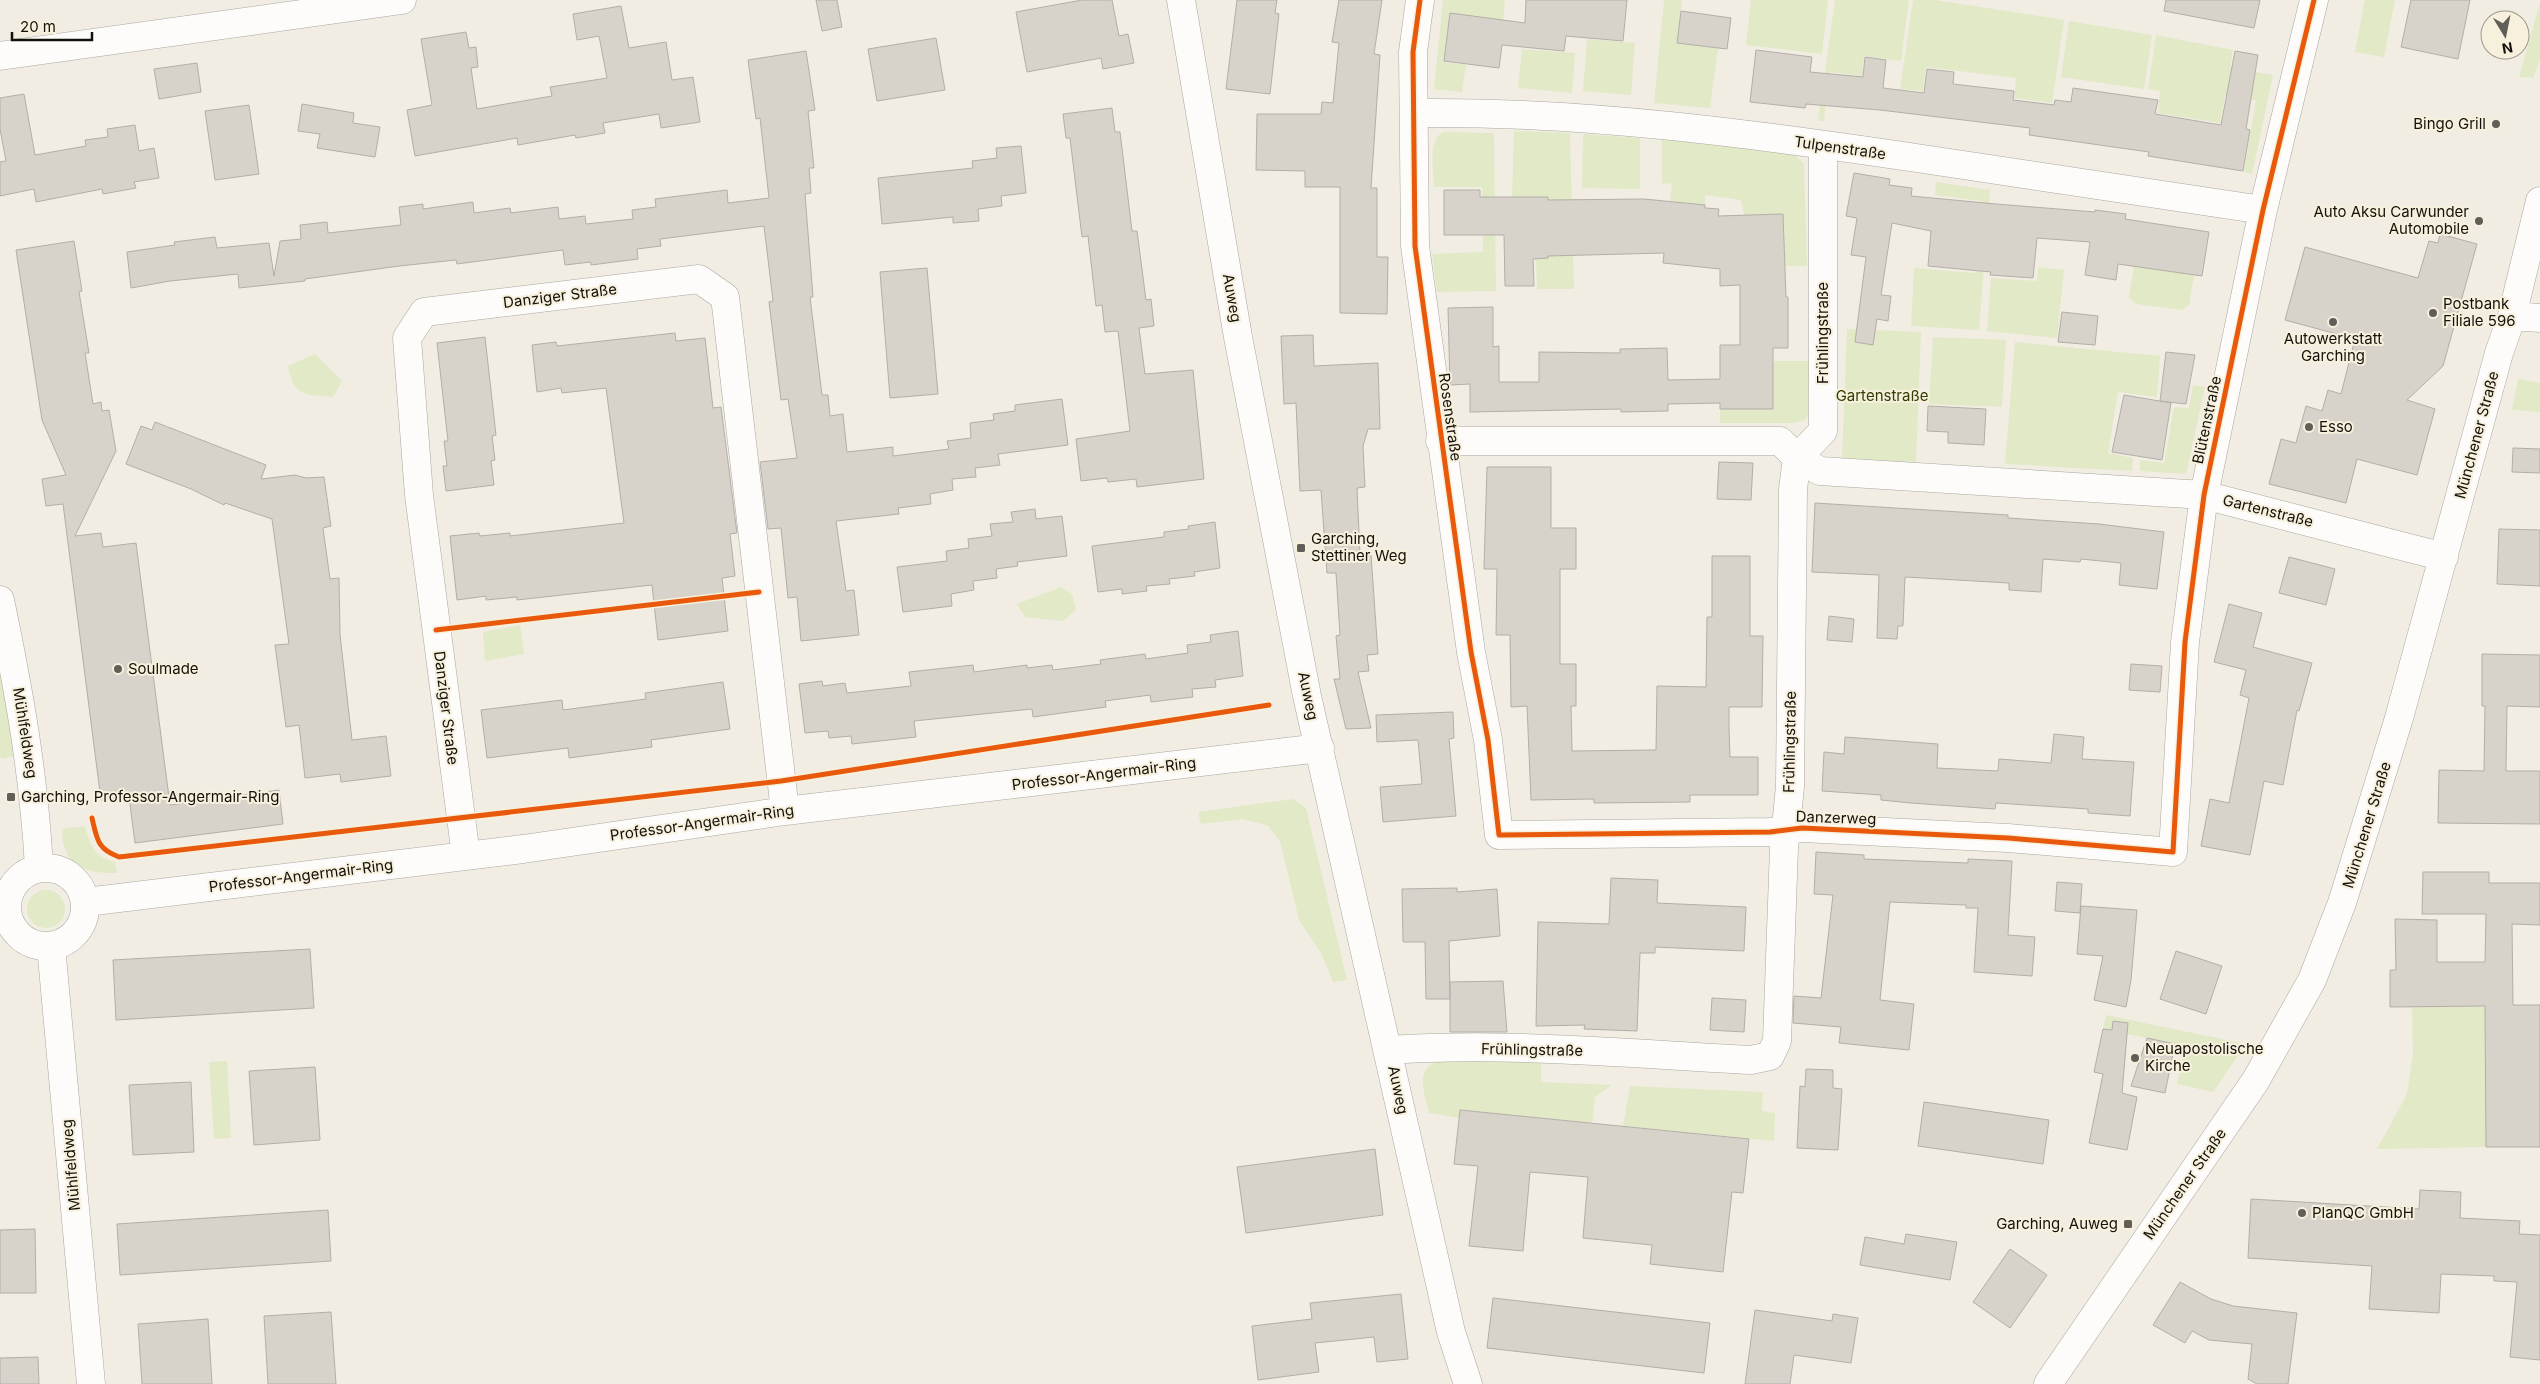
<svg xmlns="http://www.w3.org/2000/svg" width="2540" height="1384" font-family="Inter,sans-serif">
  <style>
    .green { fill: #e2e9c6 }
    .building { fill: #d7d2ca; stroke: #b3aea8 }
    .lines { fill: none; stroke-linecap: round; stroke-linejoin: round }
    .minor-casing { stroke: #aba79f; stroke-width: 29 }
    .minor { stroke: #fdfcfb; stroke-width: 28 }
    .cycleway-casing { stroke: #f7f0dd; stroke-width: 8 }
    .cycleway { stroke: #e8590c; stroke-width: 5 }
    .poi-dot { fill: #615e57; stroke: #f7f0dd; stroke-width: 2 }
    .labels { text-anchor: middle; stroke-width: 4; stroke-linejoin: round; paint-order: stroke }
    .poi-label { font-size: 15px; fill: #14110b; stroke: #f7f0dd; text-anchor: start }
    .street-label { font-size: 15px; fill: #14110b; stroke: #f7f0dd }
    .park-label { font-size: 15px; fill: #313d02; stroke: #f7f0dd }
  </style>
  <rect width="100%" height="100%" fill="#f1ede3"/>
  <!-- green -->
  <path class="green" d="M1443 0H1505L1503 20 1450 13 1444 62 1466 65 1462 92 1434 89Z
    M1664 0H1682L1677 43 1718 48 1710 108 1654 103Z
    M1751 0H1828L1822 54 1746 45Z
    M1835 0H1909L1901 61 1864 56 1862 76 1829 72 1824 121H1818Z
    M1913 0H1935L2064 20 2052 103 2014 98 2016 78 1926 67 1923 91 1900 89Z
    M2365 0H2395L2384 57 2355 52Z
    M2540 3V59L2533 78 2519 77Z
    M2069 21 2152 35 2144 89 2061 77Z
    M2156 35 2233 50 2230 68 2273 75 2252 174 2244 172 2256 100 2225 95 2220 123 2158 113 2160 91 2148 89Z
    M1587 39 1635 43 1631 95 1583 91Z
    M1522 49 1575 53 1572 93 1518 88Z
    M1514 131 1570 133 1574 289H1537L1536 259 1548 258V197H1512Z
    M1443 132 1494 133 1496 291 1437 292 1432 254 1483 252 1482 187H1434C1434 171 1427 140 1443 132Z
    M1583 134 1640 138V189L1582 188Z
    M1662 139 1794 154 1804 164 1807 266H1785L1783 214 1744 215 1741 200 1705 195V205L1670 201 1672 184 1662 183Z
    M1936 182 1990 190 1979 330 1911 326 1914 268 1975 273 1982 201 1935 195Z
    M2134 266 2194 275 2189 305 2182 310 2136 304 2129 297Z
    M2038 267 2064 270 2057 338 1987 331 1991 278 2037 281Z
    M1847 329 1921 332 1916 462 1842 460Z
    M1933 337 2006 340 2002 407 1929 404Z
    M2015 342 2160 356 2157 397 2118 392 2108 453 2133 458 2132 471 2005 464Z
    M315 354 342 381 333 397C305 394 294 398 288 366Z
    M1773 361H1809L1808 415 1805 420 1794 423H1720V409H1773Z
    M2518 379 2540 383V412L2512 410Z
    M2193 385 2205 387 2186 474 2140 471V460L2164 463 2174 407 2189 408Z
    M1061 587 1072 594 1076 610 1063 621 1025 617 1017 604Z
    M520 625 524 654 485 661 483 632Z
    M0 669 15 756 1 759 0 754Z
    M1293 799 1306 808 1347 980 1333 982 1321 953 1299 920 1280 841 1268 826 1243 819 1201 824 1198 812Z
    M85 826C90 846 94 857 115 862L117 873C85 874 62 866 62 829Z
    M27 909a19 19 0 1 1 38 0a19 19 0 1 1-38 0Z
    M2485 1006 2486 1147 2377 1149 2407 1094 2413 1055 2412 1007Z
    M2106 1015 2246 1044 2213 1092 2177 1084 2185 1046 2103 1029Z
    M1444 1059 1541 1061V1082L1612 1085 1595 1097 1592 1123 1460 1110 1459 1118 1429 1113C1424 1090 1413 1067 1444 1059Z
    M227 1061 231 1138 214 1139 209 1062Z
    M1630 1086 1763 1092 1762 1111 1775 1113 1774 1141 1623 1126Z"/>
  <!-- building -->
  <path class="building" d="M816 0H837L842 27 822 31Z
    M1082 0H1112L1119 36 1128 34 1134 63 1103 69 1101 58 1027 72 1016 12Z
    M1237 0H1277L1275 13 1279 14 1270 94 1226 89Z
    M1339 0H1382L1374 54 1380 55 1371 188H1377V257H1388L1387 314 1340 313V187H1305V171L1256 170 1257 114H1321L1322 102 1333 103 1339 43 1332 42Z
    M1526 0H1627L1623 41 1566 36 1564 51 1502 45 1499 68 1444 61 1450 13 1525 23Z
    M2166 0H2260L2254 28 2164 11Z
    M2411 0H2470L2458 59 2401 47Z
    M621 6 629 48 666 42 672 80 693 77 700 122 661 128 659 114 603 123 605 133 576 138 575 135 518 145 517 138 415 156 407 110 432 105 421 39 466 32 469 48 476 47 478 67 471 68 477 109 552 96 550 87 607 78 599 36 577 40 573 14Z
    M1681 11 1731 18 1727 49 1677 43Z
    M936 38 945 90 877 101 868 49Z
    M1756 50 1812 57 1810 72 1863 77 1865 57 1886 60 1883 88 1924 93 1927 69 1954 72 1953 84 2014 91 2013 100 2054 105 2055 100 2071 102 2073 88 2158 100 2155 114 2221 125 2235 51 2258 55 2246 129 2250 130 2243 171 2148 156 2149 152 2029 135 2030 128 1880 110 1806 104 1805 108 1750 102Z
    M806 51 815 110 808 111 814 168H809L811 193 805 194 813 297H810L822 395H828L830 416 843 414 847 452 893 447V456L949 449 947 441 971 438 970 423 994 420 993 414 1015 411V405L1062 399 1068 445 998 454 1000 465 975 468 976 477 952 479 953 490 930 494 931 504 898 508 899 514 836 521 846 591 854 590 859 635 801 641 797 597 788 598 781 528 768 529 760 462 797 458 788 399 781 400 769 302 773 301 764 226 660 239 661 246 637 249 638 259 591 265V262L565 265 563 250 457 264 456 260 399 266 305 279V281L239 288 238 274 170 281 131 288 127 252 175 245 174 242 215 237 217 248 269 243 274 276 280 241 301 239 300 225 327 222 328 233 401 225 399 207 423 204V209L473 202 474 213 510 208 511 213 558 207 559 219 585 216 586 224 633 219 632 210 656 207 655 199 727 190 728 203 769 198 760 118 756 119 748 60Z
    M197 63 201 92 159 99 154 69Z
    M24 94 35 155 86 146 85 140 108 137 107 129 135 125 139 151 154 148 159 178 134 182 136 188 103 194 102 189 36 202 34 189 0 196V162L6 161 0 129V98Z
    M302 104 354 113 353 123 380 127 375 157 317 148 320 134 298 131Z
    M249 105 259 174 215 180 205 111Z
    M1112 108 1115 132H1120L1132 231H1137L1146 300 1151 299 1154 326 1139 328 1145 374 1193 370 1204 479 1137 487 1136 479 1108 482 1107 478 1081 481 1076 439 1130 431 1118 331 1105 332 1102 305 1096 306 1088 236 1082 237 1070 138H1066L1063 114Z
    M1021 146 1026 193 1001 196 1002 206 978 209 979 221 953 223V217L882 224 878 178 973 168 972 161 997 158 996 148Z
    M1854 173 1890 179 1889 185 1912 188 1911 196 1996 204 2095 212V210L2126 214 2125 219 2209 232 2202 276 2118 264 2116 280 2085 275 2090 242 2037 238 2033 278 1990 275 1991 272 1928 266 1931 231 1892 223 1881 295 1891 296 1888 321 1877 319 1873 345 1855 342 1866 257 1851 255 1857 218 1846 216Z
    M1444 190H1480V197H1548V200L1644 199 1705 205V208L1719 209 1718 216 1783 214 1786 297H1788V348H1773V409H1720V403L1668 404V411L1621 412V409L1470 412V384L1450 385 1448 308 1493 307V347L1499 346V382H1539V352L1620 353V349L1667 348 1668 380 1720 379V345H1740V285L1720 286V269L1663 263 1664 253 1548 256V258L1533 259 1534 286H1505L1504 235H1444Z
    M2440 234 2477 244 2443 366 2407 400 2435 409 2417 475 2357 459 2346 503 2269 484 2281 439 2296 443 2306 406 2322 411 2328 390 2341 394 2355 339 2285 320 2305 247 2418 278 2429 241 2438 243Z
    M74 241 82 291 79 292 89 353H85L93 404 101 402 102 411 109 410 116 451 75 536 101 533 103 547 136 543 170 805 279 790 283 824 135 843 129 797 101 800 63 504 46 506 42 479 66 475 42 420 16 250Z
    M927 268 938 394 890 398 880 272Z
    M2062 312 2098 316 2095 345 2058 342Z
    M675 333 676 341 705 338 713 408 721 407 737 533 730 534 735 576 722 578 728 631 658 640 652 585 517 600V597L486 600V596L457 600 450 536 479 533 480 536 510 533V536L624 523 606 388 562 393 561 388 537 392 532 345 556 342 557 346Z
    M1313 335 1314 366 1378 363 1380 429H1368L1363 446 1365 487 1357 488 1360 555H1371L1378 654 1367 655 1369 671 1358 672 1371 728 1346 729 1334 679H1340L1336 636 1340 635 1336 573H1327L1321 490 1300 491 1296 403 1284 404 1281 336Z
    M485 337 496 435 492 436 495 460 491 461 494 485 446 491 443 466H447L444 441H448L437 343Z
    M2166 352 2195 355 2186 404 2160 401Z
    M2124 395 2171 403 2162 460 2112 452Z
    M1928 406 1986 409 1984 445 1948 443V432L1927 431Z
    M155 422 266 465 261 479 295 475 306 478 324 477 331 526 323 528 330 579 339 578 340 635 352 740 386 736 391 776 341 782 340 774 305 778 299 725 286 727 275 645 289 644 272 519 225 503 224 505 191 489 126 464 141 426 152 430Z
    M2513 448 2540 449V473L2512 472Z
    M1719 462 1753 463 1751 500 1717 499Z
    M1487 467H1551V528H1576V569H1560V664H1576V706H1571L1572 751 1656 750 1657 686 1706 687 1707 617H1712V556H1750V636H1763L1762 707H1729V729L1730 757H1758V795H1690V802L1594 803V799L1531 800 1527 706 1511 707 1510 635H1496L1497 569H1484Z
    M1815 503 2008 515V518L2099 524 2164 532 2157 589 2119 585 2121 563 2081 559 2080 562 2043 559 2041 592 2009 590V583L1905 577 1903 626H1898L1897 639 1877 638 1879 575 1812 572Z
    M1035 509 1036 519 1062 516 1067 556 1017 562 1018 566 996 569 997 578 973 581 974 590 951 594 952 606 903 612 897 567 947 561 946 551 969 548 968 539 992 536 990 524 1013 522 1011 512Z
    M1215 522 1220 568 1194 572 1195 576 1169 579 1170 584 1146 586 1147 591 1122 594V589L1098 592 1092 546 1164 537V532L1189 529 1188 526Z
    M2499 529 2540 530V586L2497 584Z
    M2289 557 2335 569 2326 605 2279 593Z
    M2229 604 2262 613 2253 647 2312 663 2299 711 2297 710 2283 785 2264 781 2250 855 2201 846 2210 799 2229 803 2249 698 2240 695 2246 670 2214 662Z
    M1829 616 1854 619 1852 642 1827 640Z
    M1238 631 1243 676 1215 680 1216 687 1192 689 1193 697 1151 702 1150 695 1105 701 1106 707 1033 717 1032 709 914 721 916 737 852 744 851 736 829 738 828 731 805 733 799 684 822 681 823 686 845 683 847 693 911 686 909 672 973 665 974 672 1027 665V668L1052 665 1053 670 1101 664 1100 660 1145 654 1146 659 1188 653 1187 645 1211 642 1210 635Z
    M2482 654 2540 655V707L2507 706 2506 771H2540V824L2438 823 2439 770 2484 771 2485 706H2482Z
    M2131 664 2162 666 2160 692 2129 690Z
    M723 682 730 729 651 740 652 747 569 758 568 748 487 758 481 710 562 700 563 710 646 699 645 693Z
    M1453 712 1454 738 1449 739 1456 816 1383 822 1380 787 1422 784 1418 740 1377 742 1376 715Z
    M2054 734 2084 737 2082 759 2134 762 2130 816 2088 813V809L1996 803 1995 809 1911 803 1881 800V795L1822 791 1824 752 1844 754 1845 737 1938 744 1937 768 1998 771 1999 759 2051 763Z
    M1816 852 1864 855V859L1968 863V859L2012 861 2008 935 2035 937 2032 976 1974 972 1978 908H1966V905L1890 902 1880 1000 1914 1004 1909 1050 1839 1043 1841 1027 1793 1023 1794 996 1821 998 1833 895 1814 894Z
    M2423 872H2489V883H2540V925L2512 924 2513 1005H2540V1147H2486L2485 1006 2390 1007V970H2396L2395 919 2437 920V962H2485L2486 914H2422Z
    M1611 878 1658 880 1657 903 1746 907 1744 951 1655 947V953H1640L1637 1031 1584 1029 1585 1025 1536 1026 1538 922 1609 924Z
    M2057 882 2082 884 2080 913 2055 911Z
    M1457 888V892L1497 889 1500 936 1449 941 1450 999H1426L1425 942H1403L1402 889Z
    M2081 906 2137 910 2131 980 2126 1007 2094 1000 2103 956 2077 954Z
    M310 949 314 1008 116 1020 113 960Z
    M2176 951 2222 966 2206 1014 2160 999Z
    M1503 981 1507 1032H1450V982Z
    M1712 998 1746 1000 1744 1032 1710 1030Z
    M2113 1021 2128 1023 2122 1093 2137 1097 2127 1150 2089 1143 2103 1074 2094 1072 2103 1029 2112 1030Z
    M2147 1038 2175 1044 2165 1093 2131 1086Z
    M315 1067 320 1140 254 1145 249 1071Z
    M1806 1069 1833 1070V1088L1842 1089 1838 1150 1797 1148 1800 1086 1805 1087Z
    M191 1082 194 1152 133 1155 129 1085Z
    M1924 1102 2049 1120 2043 1164 1918 1146Z
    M1460 1110 1749 1139 1743 1193 1732 1192 1723 1272 1650 1264 1652 1245 1583 1238 1588 1177 1530 1172 1523 1251 1469 1246 1478 1166 1454 1164Z
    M1375 1149 1383 1215 1246 1233 1237 1167Z
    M2420 1190 2461 1192 2460 1218 2520 1221 2519 1234 2540 1235V1360L2510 1357 2517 1282 2494 1281V1276L2441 1274 2439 1313 2369 1309 2372 1266 2248 1258 2251 1199 2419 1209Z
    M328 1210 331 1261 120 1275 117 1224Z
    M35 1229 36 1293H0V1230Z
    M1906 1234 1957 1242 1950 1280 1860 1265 1865 1237 1904 1244Z
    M2010 1249 2047 1275 2010 1328 1973 1302Z
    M2180 1282 2211 1299 2233 1306 2297 1313 2288 1384H2257L2248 1379 2252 1344 2209 1340 2192 1331 2185 1343 2153 1325Z
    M1401 1294 1408 1359 1377 1362 1374 1337 1315 1343 1319 1372 1258 1380 1252 1326 1312 1319 1310 1303Z
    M1493 1298 1710 1323 1704 1373 1487 1348Z
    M1755 1310 1832 1321 1833 1314 1858 1318 1851 1363 1794 1355 1790 1384H1745Z
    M331 1312 336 1384H268L264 1316Z
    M208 1319 212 1384H142L138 1324Z
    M38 1357 39 1384H0V1358Z"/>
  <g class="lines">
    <!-- minor casing -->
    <g class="minor-casing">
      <path id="minor" d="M1181 0 1238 337 1307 696 1451 1332 1468 1384
        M1420 0 1413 52 1415 246 1471 652 1488 740 1499 835 1770 832 1802 828 2008 838 2173 852 2185 642 2204 495 2263 210 2314 0
        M0 56 402 0
        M1415 113C1585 111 1755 134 1923 159 2036 176 2150 193 2263 210
        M2512 316 2540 318
        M1440 441H1780L1797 458 1820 471 2204 495 2444 557
        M0 600C19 691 34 775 39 868
        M466 856 419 495 407 338 424 312 699 279 725 297 785 811
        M7 907a39 39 0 1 1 78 0a39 39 0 1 1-78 0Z
        M86 902 523 849 785 811 1320 748
        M51 946 91 1384
        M1389 1050C1507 1042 1633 1054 1751 1060L1770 1056 1777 1041 1784 848 1790 786 1793 489 1797 458 1823 431V145
        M2048 1384 2256 1080 2312 980 2342 903 2399 718 2499 353 2512 316 2540 201"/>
    </g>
    <!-- minor -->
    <use href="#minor" class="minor"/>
    <!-- cycleway casing -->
    <g class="cycleway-casing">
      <path id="cycleway" d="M1420 0 1413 52 1415 246 1471 652 1488 740 1499 835 1770 832 1802 828 2008 838 2173 852 2185 642 2204 495 2263 210 2314 0
        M436 630 759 592
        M92 818C97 839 97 849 119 857L781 781 1269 705"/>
    </g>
    <!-- cycleway -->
    <use href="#cycleway" class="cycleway"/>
  </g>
  <!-- markers -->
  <g class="poi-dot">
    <circle cx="2496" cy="124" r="5"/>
    <circle cx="2479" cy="221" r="5"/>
    <circle cx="2433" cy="313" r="5"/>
    <circle cx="2333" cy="322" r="5"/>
    <circle cx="2309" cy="427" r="5"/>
    <rect x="1296" y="543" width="10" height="10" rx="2.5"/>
    <circle cx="118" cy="669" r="5"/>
    <rect x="6" y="792" width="10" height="10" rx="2.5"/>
    <circle cx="2135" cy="1058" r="5"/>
    <circle cx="2302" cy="1213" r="5"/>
    <rect x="2123" y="1219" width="10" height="10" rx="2.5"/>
  </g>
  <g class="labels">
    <!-- poi labels -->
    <g class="poi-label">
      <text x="2486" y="129" text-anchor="end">Bingo Grill</text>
      <text x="2469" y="217" text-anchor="end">Auto Aksu Carwunder<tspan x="2469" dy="17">Automobile</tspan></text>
      <text x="2443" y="309">Postbank<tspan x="2443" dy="17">Filiale 596</tspan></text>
      <text x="2333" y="344" text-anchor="middle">Autowerkstatt<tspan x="2333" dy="17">Garching</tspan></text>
      <text x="2319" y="432">Esso</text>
      <text x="1311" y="544">Garching,<tspan x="1311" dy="17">Stettiner Weg</tspan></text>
      <text x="128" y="674">Soulmade</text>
      <text x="21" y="802">Garching, Professor-Angermair-Ring</text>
      <text x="2145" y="1054">Neuapostolische<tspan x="2145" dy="17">Kirche</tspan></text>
      <text x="2312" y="1218">PlanQC GmbH</text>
      <text x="2118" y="1229" text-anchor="end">Garching, Auweg</text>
    </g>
    <!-- street labels -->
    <g class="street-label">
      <text transform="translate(1840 148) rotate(8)" y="5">Tulpenstraße</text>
      <text transform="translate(560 296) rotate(-7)" y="5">Danziger Straße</text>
      <text transform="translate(1232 298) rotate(80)" y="5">Auweg</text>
      <text transform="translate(1823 333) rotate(-90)" y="5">Frühlingstraße</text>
      <text transform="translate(1450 417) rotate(82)" y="5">Rosenstraße</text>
      <text transform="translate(2207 420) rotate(-78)" y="5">Blütenstraße</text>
      <text transform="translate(2477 435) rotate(-75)" y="5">Münchener Straße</text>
      <text transform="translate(2268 511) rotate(14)" y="5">Gartenstraße</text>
      <text transform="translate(1308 696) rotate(78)" y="5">Auweg</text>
      <text transform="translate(446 708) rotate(83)" y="5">Danziger Straße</text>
      <text transform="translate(25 733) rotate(81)" y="5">Mühlfeldweg</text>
      <text transform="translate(1790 742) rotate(-89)" y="5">Frühlingstraße</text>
      <text transform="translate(1104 774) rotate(-7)" y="5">Professor-Angermair-Ring</text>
      <text transform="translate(1836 818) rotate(2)" y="5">Danzerweg</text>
      <text transform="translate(702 823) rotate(-8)" y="5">Professor-Angermair-Ring</text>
      <text transform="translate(2367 825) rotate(-73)" y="5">Münchener Straße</text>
      <text transform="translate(301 876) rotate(-7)" y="5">Professor-Angermair-Ring</text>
      <text transform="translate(1532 1050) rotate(1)" y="5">Frühlingstraße</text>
      <text transform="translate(1398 1090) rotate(78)" y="5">Auweg</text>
      <text transform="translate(71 1165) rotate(-95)" y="5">Mühlfeldweg</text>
      <text transform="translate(2185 1184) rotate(-55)" y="5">Münchener Straße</text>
    </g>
    <!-- park labels -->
    <g class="park-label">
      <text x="1882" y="401">Gartenstraße</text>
    </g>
  </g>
  <!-- north arrow -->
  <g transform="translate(2505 35) rotate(170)"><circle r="24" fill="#f7f0dd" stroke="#9c9789"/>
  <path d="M0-4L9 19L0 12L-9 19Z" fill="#615e57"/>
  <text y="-8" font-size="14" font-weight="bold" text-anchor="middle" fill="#14110b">N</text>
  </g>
  <!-- scale -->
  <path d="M12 32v8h80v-8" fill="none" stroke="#14110b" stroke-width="2.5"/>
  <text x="20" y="32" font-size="15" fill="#14110b" stroke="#f7f0dd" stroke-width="4" paint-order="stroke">20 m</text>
</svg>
